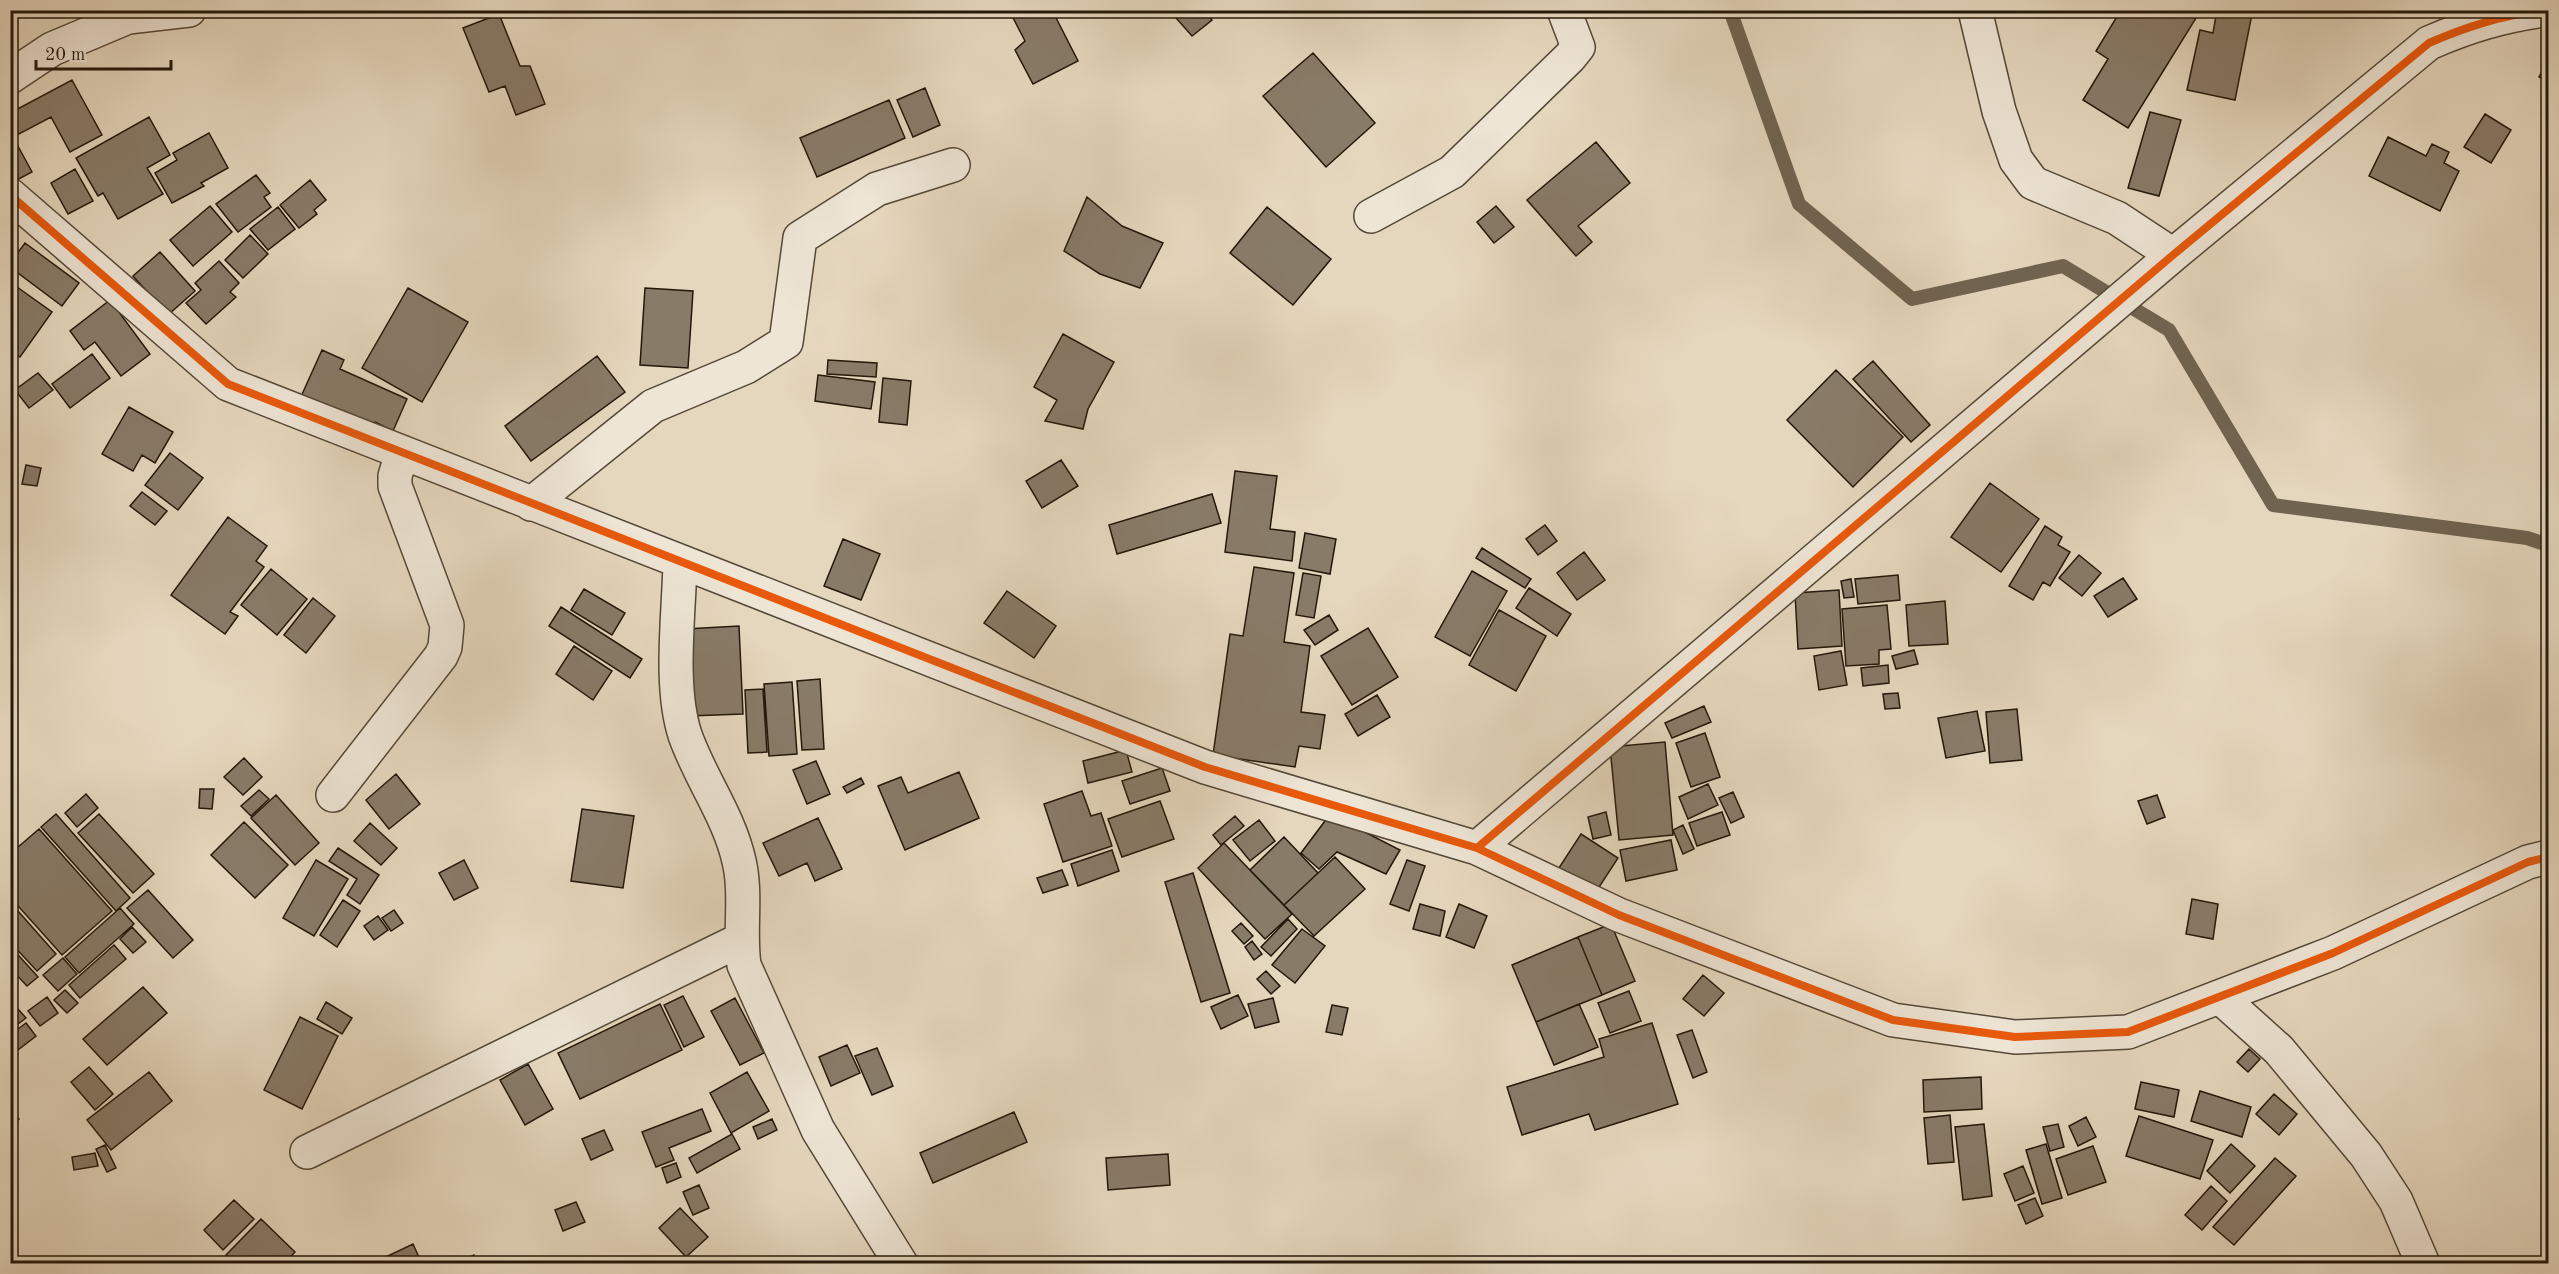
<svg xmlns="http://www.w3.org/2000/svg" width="2559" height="1274" font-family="'Old Standard TT',serif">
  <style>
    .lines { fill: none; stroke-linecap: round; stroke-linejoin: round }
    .stream { stroke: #706451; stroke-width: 14 }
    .building { fill: #887b68; stroke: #23180a; stroke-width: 1.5 }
    .street-casing { stroke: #544837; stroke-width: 36 }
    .street { stroke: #eee5d5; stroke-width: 33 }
    .cycleway-casing { stroke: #eee5d5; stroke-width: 11 }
    .cycleway { stroke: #e8590c; stroke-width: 8 }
  </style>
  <rect width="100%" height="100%" fill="#e5d7be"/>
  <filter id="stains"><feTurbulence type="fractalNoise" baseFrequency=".00333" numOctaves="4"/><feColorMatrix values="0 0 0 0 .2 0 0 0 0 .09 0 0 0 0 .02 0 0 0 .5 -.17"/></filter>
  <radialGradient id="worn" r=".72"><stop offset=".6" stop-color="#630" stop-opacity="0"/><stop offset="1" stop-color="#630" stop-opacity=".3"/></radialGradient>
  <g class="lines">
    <!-- stream -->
    <path class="stream" d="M1730 10 1799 204 1912 299 2063 266 2169 330 2273 505 2527 538 2548 545"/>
  </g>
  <!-- building -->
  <path class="building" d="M1009 10H1052L1078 61 1033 84 1015 50 1025 41Z
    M1169 10H1208L1206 12 1212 20 1192 36Z
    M2121 10H2201L2128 128 2083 100 2108 59 2096 51Z
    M2217 10H2235L2252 14 2235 100 2187 90 2200 30 2213 33Z
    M499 14 520 66H530L545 104 516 115 505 86 489 92 463 28Z
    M1313 53 1375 123 1326 167 1263 96Z
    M2548 60V82L2539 77Z
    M72 80 102 135 70 152 51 117 13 137 32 172 13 182 10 178V113Z
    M925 88 940 125 913 137 897 100Z
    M889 100 905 138 817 177 800 138Z
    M2150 112 2181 120 2159 196 2128 188Z
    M2485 114 2511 130 2491 163 2464 147Z
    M149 117 170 155 147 168 163 194 118 219 103 193 98 196 76 158Z
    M209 133 228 168 201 183 204 186 172 203 155 173 177 160 173 153Z
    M2388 137 2426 156 2432 144 2449 152 2444 163 2459 171 2440 211 2369 176Z
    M1596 142 1630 183 1578 226 1592 242 1576 256 1527 200Z
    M75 169 93 201 68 214 51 183Z
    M256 175 270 193 264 197 271 207 238 232 216 204Z
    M310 180 326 200 314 210 317 214 299 228 280 205Z
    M1087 197 1122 226 1163 243 1140 288 1100 274 1064 251Z
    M210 206 232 232 193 266 170 240Z
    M1496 206 1514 227 1494 243 1477 222Z
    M278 207 295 229 268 250 250 229Z
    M1267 207 1331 259 1293 305 1230 253Z
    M250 235 268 254 243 278 225 260Z
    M25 243 79 283 62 306 10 267V263Z
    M160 252 195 291 168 315 133 276Z
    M219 261 239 283 230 292 236 297 206 324 186 303 201 290 195 283Z
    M10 282 52 312 20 357 10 350Z
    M408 288 468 322 422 402 362 368Z
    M645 288 693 291 688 368 640 365Z
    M110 300 150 354 121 376 95 342 84 350 70 331Z
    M1063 334 1114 362 1088 409 1083 429 1045 421 1057 400 1034 387Z
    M322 350 344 360 340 369 407 399 393 431 375 422 370 433 299 401Z
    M92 354 110 378 70 408 52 384Z
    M597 356 625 392 531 461 505 426Z
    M828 360 877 363 876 377 827 374Z
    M1873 361 1930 425 1911 442 1853 379Z
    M1836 370 1903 437 1853 487 1787 420Z
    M38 373 53 390 29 408 15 390Z
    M818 375 875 382 871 409 815 401Z
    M883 378 911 381 907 425 879 422Z
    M129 407 173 432 155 463 142 455 133 471 102 454Z
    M170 453 203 478 178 510 145 485Z
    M1061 460 1078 486 1042 508 1026 481Z
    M26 465 41 468 37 486 22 484Z
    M1235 471 1277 476 1270 529 1295 532 1292 561 1225 552Z
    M1990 483 2039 519 2001 572 1951 537Z
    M142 492 167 511 155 525 130 506Z
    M1212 494 1221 523 1117 554 1109 525Z
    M228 517 267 546 256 561 264 567 230 612 238 616 225 634 171 595Z
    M1545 525 1557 541 1538 555 1526 539Z
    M2045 526 2062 537 2058 545 2070 552 2050 586 2043 582 2033 600 2009 586Z
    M1305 533 1336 539 1330 574 1299 568Z
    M843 539 880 554 861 600 824 586Z
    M1482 548 1531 579 1525 588 1476 558Z
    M1584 552 1605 580 1577 600 1557 573Z
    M2079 555 2101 573 2082 596 2059 578Z
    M1254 567 1294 573 1284 642 1310 646 1301 712 1325 715 1320 749 1299 746 1295 767 1213 755 1230 634 1243 636Z
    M271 569 307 599 277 635 241 605Z
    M1472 571 1507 591 1470 656 1435 637Z
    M1303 573 1321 576 1314 618 1296 615Z
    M1898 575 1900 600 1858 604 1855 579Z
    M2123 578 2137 599 2108 617 2094 596Z
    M1851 579 1854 597 1844 598 1841 581Z
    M1529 588 1571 614 1557 636 1516 608Z
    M584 589 625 613 612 635 571 610Z
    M1839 590 1842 646 1798 649 1795 593Z
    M1007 591 1056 626 1034 658 984 623Z
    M313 598 335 616 306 653 284 635Z
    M1945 601 1948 644 1909 646 1906 605Z
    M1887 605 1891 649 1879 650V664L1846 666 1842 609Z
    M561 607 642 659 630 678 549 626Z
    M1499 610 1546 636 1516 691 1469 665Z
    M1329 615 1338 630 1315 645 1304 630Z
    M739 626 743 714 689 716 685 629Z
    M1368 628 1398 677 1352 705 1321 656Z
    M574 646 612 671 593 700 556 674Z
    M1914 650 1918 664 1896 669 1892 656Z
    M1841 651 1847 685 1819 690 1814 656Z
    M1888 665 1889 683 1863 686 1861 668Z
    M820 679 824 749 802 750 797 681Z
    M792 682 797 754 769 756 764 684Z
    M763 689 767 752 748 753 745 690Z
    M1898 693 1900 708 1885 709 1883 694Z
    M1377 695 1390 717 1358 736 1345 714Z
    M1704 706 1711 722 1672 738 1665 723Z
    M2017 709 2022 760 1990 763 1986 712Z
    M1977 711 1985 751 1946 758 1938 718Z
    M1705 733 1720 777 1691 787 1676 743Z
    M1665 742 1673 835 1619 840 1610 747Z
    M1126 750 1132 772 1088 783 1083 761Z
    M244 758 262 777 243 795 224 777Z
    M816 761 830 794 807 804 793 770Z
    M1162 768 1170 791 1130 804 1122 781Z
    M959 772 979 818 905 850 878 786 901 777 908 793Z
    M396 774 420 804 389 829 366 800Z
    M861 778 864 784 847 793 843 787Z
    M1708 784 1718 805 1688 819 1679 797Z
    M200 789H214L212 809 199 808Z
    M259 790 269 799 251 816 241 806Z
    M1082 791 1091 816 1101 813 1112 846 1063 862 1044 804Z
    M1733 792 1744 817 1731 823 1719 798Z
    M86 794 98 808 77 827 65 813Z
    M276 795 319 843 295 865 251 818Z
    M2157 795 2165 817 2147 824 2138 801Z
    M1160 801 1174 839 1122 857 1108 819Z
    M582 809 634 816 623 888 571 881Z
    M1606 812 1611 835 1593 839 1588 817Z
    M1722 812 1730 835 1697 846 1689 823Z
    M56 814 130 898 116 911 41 827Z
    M99 814 154 874 133 893 78 833Z
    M1235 816 1244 826 1221 845 1213 835Z
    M818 818 842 869 815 881 807 863 779 876 763 843Z
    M1333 818 1343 821 1400 850 1386 874 1337 852 1319 869 1301 853 1325 821Z
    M1259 820 1275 841 1250 861 1233 840Z
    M244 822 288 865 255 898 211 855Z
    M370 823 397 848 381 865 354 841Z
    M1683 825 1694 849 1683 854 1673 830Z
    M39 829 112 911 62 955 10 897V854Z
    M1581 834 1618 858 1592 898 1555 874Z
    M1284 837 1318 873 1284 905 1250 870Z
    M1671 840 1677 870 1626 881 1620 850Z
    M1224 843 1292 914 1265 939 1198 868Z
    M338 848 379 875 360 904 347 895 357 879 329 861Z
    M1112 850 1119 871 1078 886 1071 864Z
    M1335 857 1365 889 1314 936 1284 905Z
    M316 860 348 879 314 936 283 918Z
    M464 860 478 888 454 900 439 873Z
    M1407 860 1425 866 1409 911 1390 904Z
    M1062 870 1068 885 1043 893 1037 878Z
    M1193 873 1230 993 1201 1002 1165 882Z
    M148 890 193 940 173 958 127 908Z
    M2192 899 2218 904 2213 939 2186 934Z
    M343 900 360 911 337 947 320 935Z
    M10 902 56 954 37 971 10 942Z
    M1420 904 1445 911 1440 936 1413 929Z
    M1459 904 1487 916 1474 948 1446 937Z
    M120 908 134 924 79 973 65 957Z
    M394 910 403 923 391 931 382 918Z
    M378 916 388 930 374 940 364 926Z
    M1288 919 1297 929 1271 956 1261 947Z
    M1241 923 1253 936 1244 944 1232 931Z
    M1611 924 1635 981 1602 995 1578 937Z
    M132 927 146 942 133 953 120 939Z
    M1302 929 1325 946 1295 983 1272 965Z
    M1578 937 1602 995 1536 1022 1512 965Z
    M1252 941 1262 954 1254 960 1245 947Z
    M114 945 126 959 80 998 69 985Z
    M10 946 38 977 27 986 10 968Z
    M63 958 77 974 58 991 43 975Z
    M1266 971 1280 986 1271 994 1257 979Z
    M1703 975 1724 993 1704 1016 1683 999Z
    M143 987 167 1013 107 1065 83 1039Z
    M65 990 78 1003 67 1013 54 1000Z
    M1629 991 1641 1021 1610 1033 1598 1003Z
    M1238 995 1248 1016 1221 1029 1211 1007Z
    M683 996 704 1037 684 1047 664 1005Z
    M47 997 58 1013 40 1026 28 1011Z
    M735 998 764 1053 740 1065 711 1011Z
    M1273 998 1279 1022 1255 1028 1248 1004Z
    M10 1000 26 1018 10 1030Z
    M326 1002 352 1018 342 1034 317 1019Z
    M660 1004 682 1050 580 1099 558 1053Z
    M1579 1004 1598 1047 1554 1065 1536 1022Z
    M1332 1005 1348 1008 1342 1035 1326 1032Z
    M300 1017 338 1036 302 1109 264 1090Z
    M26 1023 36 1036 10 1056V1035Z
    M1652 1023 1678 1104 1595 1130 1589 1114 1522 1135 1507 1087 1604 1057 1599 1039Z
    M1692 1030 1707 1072 1693 1078 1677 1035Z
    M847 1045 860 1073 831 1086 819 1057Z
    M877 1048 893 1086 872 1095 855 1056Z
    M2249 1049 2260 1059 2248 1072 2237 1062Z
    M528 1064 553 1109 525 1125 500 1080Z
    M89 1067 113 1094 95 1110 71 1082Z
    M149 1072 172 1101 111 1150 87 1120Z
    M747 1072 769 1111 731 1133 710 1093Z
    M1981 1077 1982 1109 1924 1112 1923 1080Z
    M2141 1082 2179 1090 2174 1117 2135 1109Z
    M2200 1091 2251 1107 2242 1137 2191 1121Z
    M2274 1094 2297 1114 2279 1135 2256 1114Z
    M702 1109 711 1131 669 1148 674 1160 656 1167 642 1132Z
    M10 1112 19 1119 10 1128Z
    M1014 1112 1027 1142 933 1183 920 1153Z
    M1950 1115 1954 1162 1928 1164 1924 1118Z
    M2139 1116 2213 1140 2200 1179 2126 1156Z
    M2086 1117 2096 1137 2078 1146 2069 1126Z
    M772 1119 777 1130 758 1139 753 1127Z
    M1984 1124 1992 1196 1963 1200 1955 1127Z
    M2058 1124 2064 1147 2050 1151 2043 1127Z
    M604 1130 613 1150 591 1160 582 1139Z
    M732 1134 740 1149 697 1173 689 1158Z
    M2046 1144 2062 1198 2042 1204 2026 1150Z
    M2231 1144 2255 1166 2230 1193 2207 1171Z
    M105 1145 116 1168 107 1172 96 1149Z
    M2093 1146 2106 1182 2068 1195 2056 1159Z
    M95 1153 98 1166 74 1170 72 1157Z
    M1168 1154 1170 1185 1108 1190 1106 1158Z
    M2275 1158 2296 1176 2234 1245 2213 1227Z
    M676 1163 681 1177 667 1183 662 1168Z
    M2023 1166 2034 1193 2015 1201 2004 1174Z
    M699 1185 709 1208 693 1215 683 1192Z
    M2211 1186 2227 1201 2202 1230 2185 1215Z
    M2035 1198 2043 1216 2026 1224 2018 1205Z
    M234 1200 254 1219 223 1250 204 1230Z
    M576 1202 585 1222 563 1231 555 1210Z
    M680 1208 708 1237 686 1257 659 1228Z
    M261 1219 295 1252 284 1264H235L226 1255Z
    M413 1244 422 1264H371Z
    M474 1255 478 1264H457Z"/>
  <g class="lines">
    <!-- street casing -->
    <g class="street-casing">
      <path id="street" d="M1975 10 1999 111 2016 160 2033 183 2117 218 2173 255
        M10 77 52 49 128 17 189 10
        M10 195 228 384 1205 767 1477 848 1619 915 1893 1020 2015 1037 2128 1032 2333 953 2528 862 2548 857
        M1371 216 1452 172 1570 57 1578 47 1564 10
        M531 504 653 406 746 367 786 342 800 238 877 189 953 165
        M680 562C679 615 669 685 685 735 700 778 729 816 739 861 747 895 739 930 744 965L818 1130 901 1264
        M333 795 441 656 445 647 447 625 395 486V476L402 453
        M1477 848 2173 255 2429 43C2468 26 2501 16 2544 10
        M2220 997 2279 1050 2366 1155 2396 1201 2423 1264
        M307 1152 740 940"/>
    </g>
    <!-- street -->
    <use href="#street" class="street"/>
    <!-- cycleway casing -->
    <g class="cycleway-casing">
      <path id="cycleway" d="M10 195 228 384 1205 767 1477 848 1619 915 1893 1020 2015 1037 2128 1032 2333 953 2528 862 2548 857
        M1477 848 2173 255 2429 43C2468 26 2501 16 2544 10"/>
    </g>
    <!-- cycleway -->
    <use href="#cycleway" class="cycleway"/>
  </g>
  <!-- margin -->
  <rect width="2559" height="1274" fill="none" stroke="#e5d7be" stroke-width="36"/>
  <rect x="12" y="12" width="2535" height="1250" fill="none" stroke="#23180a" stroke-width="3"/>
  <rect x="18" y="18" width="2523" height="1238" fill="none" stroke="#23180a" stroke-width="1.5"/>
  <!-- scale -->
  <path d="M36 60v9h135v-9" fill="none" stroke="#23180a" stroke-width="3"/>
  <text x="45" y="60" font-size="18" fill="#23180a" stroke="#eee5d5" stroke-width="4.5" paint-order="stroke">20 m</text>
  <rect width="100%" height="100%" filter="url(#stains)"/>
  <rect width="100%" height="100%" fill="url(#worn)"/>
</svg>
